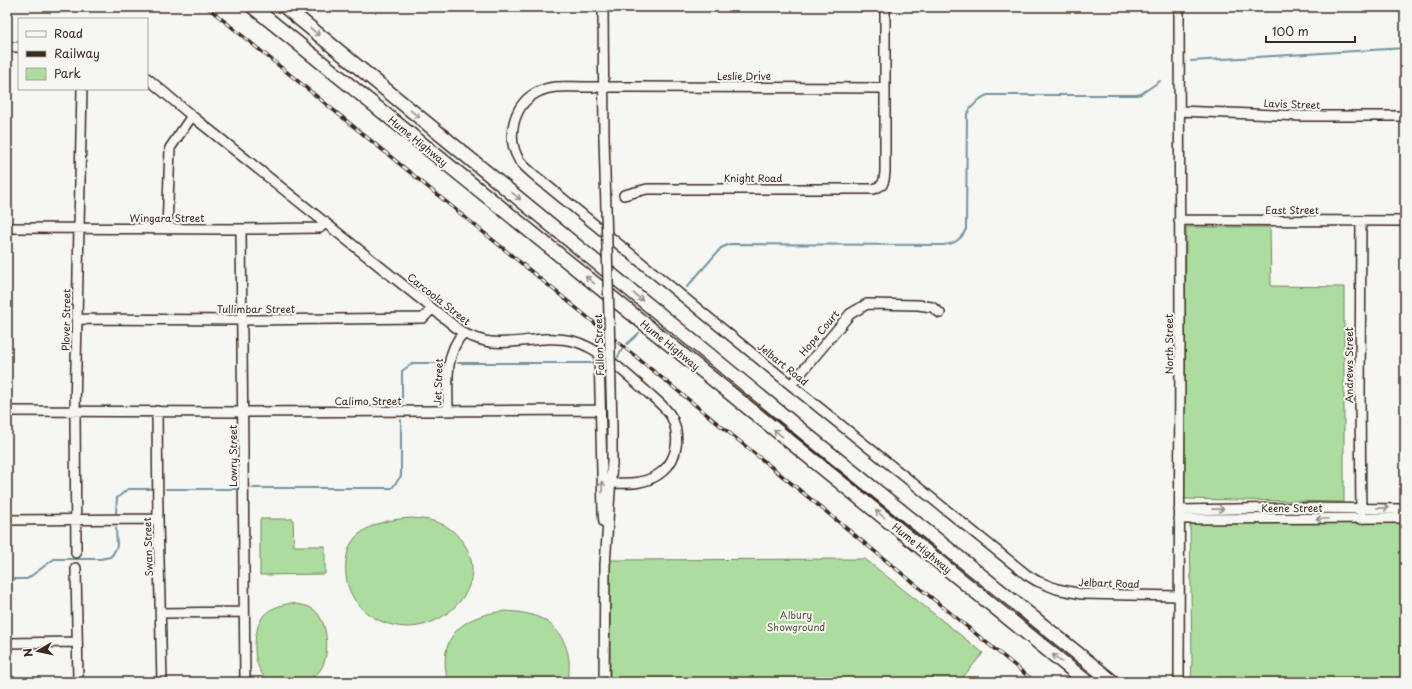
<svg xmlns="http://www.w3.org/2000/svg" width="1412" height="689" font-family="'Playpen Sans',sans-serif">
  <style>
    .green { fill: #acdd9e; stroke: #74845e }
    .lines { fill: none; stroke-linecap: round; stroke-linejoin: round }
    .stream { stroke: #7294a1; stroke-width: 2 }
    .minor-casing { stroke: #3b2a1e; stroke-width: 12 }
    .highway-casing { stroke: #3b2a1e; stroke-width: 16 }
    .minor { stroke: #f6f6f2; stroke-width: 9 }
    .highway { stroke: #f6f6f2; stroke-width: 13 }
    .rail-casing { stroke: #3b2a1e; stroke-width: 3.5 }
    .rail { stroke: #f6f6f2; stroke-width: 2; stroke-dasharray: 6; stroke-linecap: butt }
    .minor-bridge-casing { stroke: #3b2a1e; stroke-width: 12; stroke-linecap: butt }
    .minor-bridge { stroke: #f6f6f2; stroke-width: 9 }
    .oneway { stroke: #989088 }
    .labels { text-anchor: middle; stroke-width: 4; stroke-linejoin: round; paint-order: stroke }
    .street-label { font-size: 10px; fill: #3b2a1e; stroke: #f6f6f2 }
    .park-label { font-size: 10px; fill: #57573e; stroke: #f6f6f2 }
  </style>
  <rect width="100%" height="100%" fill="#f6f6f2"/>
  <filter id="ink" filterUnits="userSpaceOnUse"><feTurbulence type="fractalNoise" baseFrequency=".025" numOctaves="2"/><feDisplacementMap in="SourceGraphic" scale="8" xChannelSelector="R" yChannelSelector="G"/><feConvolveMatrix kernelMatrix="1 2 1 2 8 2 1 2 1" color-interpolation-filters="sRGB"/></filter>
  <g filter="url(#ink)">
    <!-- green -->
    <path class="green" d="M1186 227H1270L1271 286 1344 287V502L1184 499Z
      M412 518C420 519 428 519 436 522 447 525 455 532 462 541 492 581 449 628 406 627 370 625 342 599 346 562 347 552 350 542 358 535 373 522 393 519 412 518Z
      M260 519H293L294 546H325V574L260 575Z
      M1190 522H1405V682H1191L1192 660Z
      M865 559 983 653 959 682H610V570L611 560Z
      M291 603C299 605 308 605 314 610 328 621 330 653 322 667 317 677 306 682 294 682 288 682 276 684 270 681 251 671 251 631 264 615 270 608 282 605 291 603Z
      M506 611C517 612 530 613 540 618 564 629 574 657 567 682H448C436 636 463 615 506 611Z"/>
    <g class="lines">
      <!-- stream -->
      <path class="stream" d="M1191 61 1405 48
        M687 287 721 248 730 244 943 245C954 244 961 240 966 229L967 114C971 107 980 97 988 95H1136L1141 94 1160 81
        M627 344 639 333
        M618 357 622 349
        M458 363H594
        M402 403V371L413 363H440
        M252 488H392L401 476V420
        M166 489H237
        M116 513 117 498 128 489H152
        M7 579H27L54 559H100L110 557 113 554 117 546 116 528"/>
      <!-- minor casing -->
      <g class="minor-casing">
        <path id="minor" d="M603 7 604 137
          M7 47H19
          M147 78 192 116 463 333C472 337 481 341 491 342 518 345 545 334 573 341 600 348 626 374 647 392 656 400 667 408 672 418 680 436 678 458 663 471 648 484 630 484 611 483
          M884 88C801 87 717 87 633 87 616 87 599 87 582 87 568 87 553 85 540 91 514 102 505 136 519 160 524 167 532 173 539 179L791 385 1027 575 1037 581 1057 589 1082 594 1178 596
          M1179 111 1302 116H1405
          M624 195 647 189H874L882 185 884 180 885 172V7
          M1179 220 1405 221
          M7 228 241 229 320 228 325 222
          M167 229 170 148 192 116
          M241 229 245 682
          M77 319 242 320 423 318 432 309
          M599 353 603 512 604 522
          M791 385 850 314 867 304 918 305 932 307 940 313
          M7 411 244 412 600 410
          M157 411 158 519 162 682
          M448 411C448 384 444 355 463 333
          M1179 510 1295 508 1405 509
          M1179 519 1405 518
          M1361 519 1360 395 1361 221
          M7 520 158 519
          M76 553 75 411 82 89
          M76 568 78 682
          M161 613 244 612
          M7 643 77 642
          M604 682 605 565 612 463
          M1179 682 1180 329 1179 7"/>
      </g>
      <!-- highway casing -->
      <g class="highway-casing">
        <path id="highway" d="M253 7 1087 682
          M285 7 812 439 1113 682"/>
      </g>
      <!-- minor -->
      <use href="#minor" class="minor"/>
      <!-- highway -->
      <use href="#highway" class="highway"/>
      <!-- rail casing -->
      <g class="rail-casing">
        <path id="rail" d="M207 7 1035 682"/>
      </g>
      <!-- rail -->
      <use href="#rail" class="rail"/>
      <!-- minor-bridge casing -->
      <g class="minor-bridge-casing">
        <path id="minor-bridge" d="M604 137 612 425V463"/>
      </g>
      <!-- minor-bridge -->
      <use href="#minor-bridge" class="minor-bridge"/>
    </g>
    <!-- one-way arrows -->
    <defs><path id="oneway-shaft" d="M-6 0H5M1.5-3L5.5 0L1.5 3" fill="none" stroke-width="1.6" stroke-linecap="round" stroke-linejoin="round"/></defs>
    <g class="oneway">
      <use href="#oneway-shaft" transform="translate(315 32) rotate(39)"/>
      <use href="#oneway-shaft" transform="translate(415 114) rotate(39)"/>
      <use href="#oneway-shaft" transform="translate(516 196) rotate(39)"/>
      <use href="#oneway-shaft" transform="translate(590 280) rotate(-141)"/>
      <use href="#oneway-shaft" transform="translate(638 297) rotate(39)"/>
      <use href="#oneway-shaft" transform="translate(778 433) rotate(-141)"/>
      <use href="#oneway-shaft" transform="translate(602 487) rotate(-91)"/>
      <use href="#oneway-shaft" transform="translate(1383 508) rotate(1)"/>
      <use href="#oneway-shaft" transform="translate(1218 509) rotate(-1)"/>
      <use href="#oneway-shaft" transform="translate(880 514) rotate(-141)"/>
      <use href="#oneway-shaft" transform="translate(1322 519) rotate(180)"/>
      <use href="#oneway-shaft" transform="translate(1057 658) rotate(-141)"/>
    </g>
  </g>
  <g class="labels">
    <!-- street labels -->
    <g class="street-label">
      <text x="744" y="80">Leslie Drive</text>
      <text transform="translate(1292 104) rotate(2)" y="4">Lavis Street</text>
      <text transform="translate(418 141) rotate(39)" y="4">Hume Highway</text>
      <text x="753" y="182">Knight Road</text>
      <text x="1292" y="214">East Street</text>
      <text x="167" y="222">Wingara Street</text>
      <text transform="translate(439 299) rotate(38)" y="4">Carcoola Street</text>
      <text x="256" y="313">Tullimbar Street</text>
      <text transform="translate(66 320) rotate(-89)" y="4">Plover Street</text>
      <text transform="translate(819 333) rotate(-50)" y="4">Hope Court</text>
      <text transform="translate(1169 344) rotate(-90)" y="4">North Street</text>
      <text transform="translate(599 345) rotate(-92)" y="4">Fallon Street</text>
      <text transform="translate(670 345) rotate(39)" y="4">Hume Highway</text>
      <text transform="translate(783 364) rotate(39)" y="4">Jelbart Road</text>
      <text transform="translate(1349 365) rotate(-90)" y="4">Andrews Street</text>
      <text transform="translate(438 382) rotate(-88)" y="4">Jet Street</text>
      <text x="368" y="405">Calimo Street</text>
      <text transform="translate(233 456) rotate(-90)" y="4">Lowry Street</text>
      <text x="1292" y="512">Keene Street</text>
      <text transform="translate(148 547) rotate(-92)" y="4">Swan Street</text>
      <text transform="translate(922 548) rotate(39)" y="4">Hume Highway</text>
      <text transform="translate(1109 583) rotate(2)" y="4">Jelbart Road</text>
    </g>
    <!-- park labels -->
    <g class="park-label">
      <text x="796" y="619">Albury<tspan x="796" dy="12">Showground</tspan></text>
    </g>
  </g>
  <!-- margin -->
  <rect width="1412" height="689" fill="none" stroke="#f6f6f2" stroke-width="24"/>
  <rect x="12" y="12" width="1388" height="665" fill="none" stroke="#3b2a1e" stroke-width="1.5" filter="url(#ink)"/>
  <!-- legend -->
  <rect x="18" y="18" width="130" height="72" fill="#f6f6f2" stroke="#aba49d"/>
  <rect x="26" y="31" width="20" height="6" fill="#f6f6f2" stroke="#aba49d"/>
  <text x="54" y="38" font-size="12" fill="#3b2a1e">Road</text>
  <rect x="26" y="51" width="20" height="6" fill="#3b2a1e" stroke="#aba49d"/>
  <text x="54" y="58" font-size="12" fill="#3b2a1e">Railway</text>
  <rect x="26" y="68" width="20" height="12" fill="#acdd9e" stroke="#aba49d"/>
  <text x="54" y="78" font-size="12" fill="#3b2a1e">Park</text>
  <!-- north arrow -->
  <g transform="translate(38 651) rotate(261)" stroke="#f6f6f2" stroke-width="3" paint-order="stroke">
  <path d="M0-3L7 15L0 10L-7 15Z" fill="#3b2a1e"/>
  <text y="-6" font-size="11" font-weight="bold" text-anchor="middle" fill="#3b2a1e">N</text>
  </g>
  <!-- scale -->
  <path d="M1266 36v6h89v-6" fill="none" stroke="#3b2a1e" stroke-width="2"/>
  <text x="1272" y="36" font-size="12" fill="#3b2a1e" stroke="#f6f6f2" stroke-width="3" paint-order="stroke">100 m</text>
</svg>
